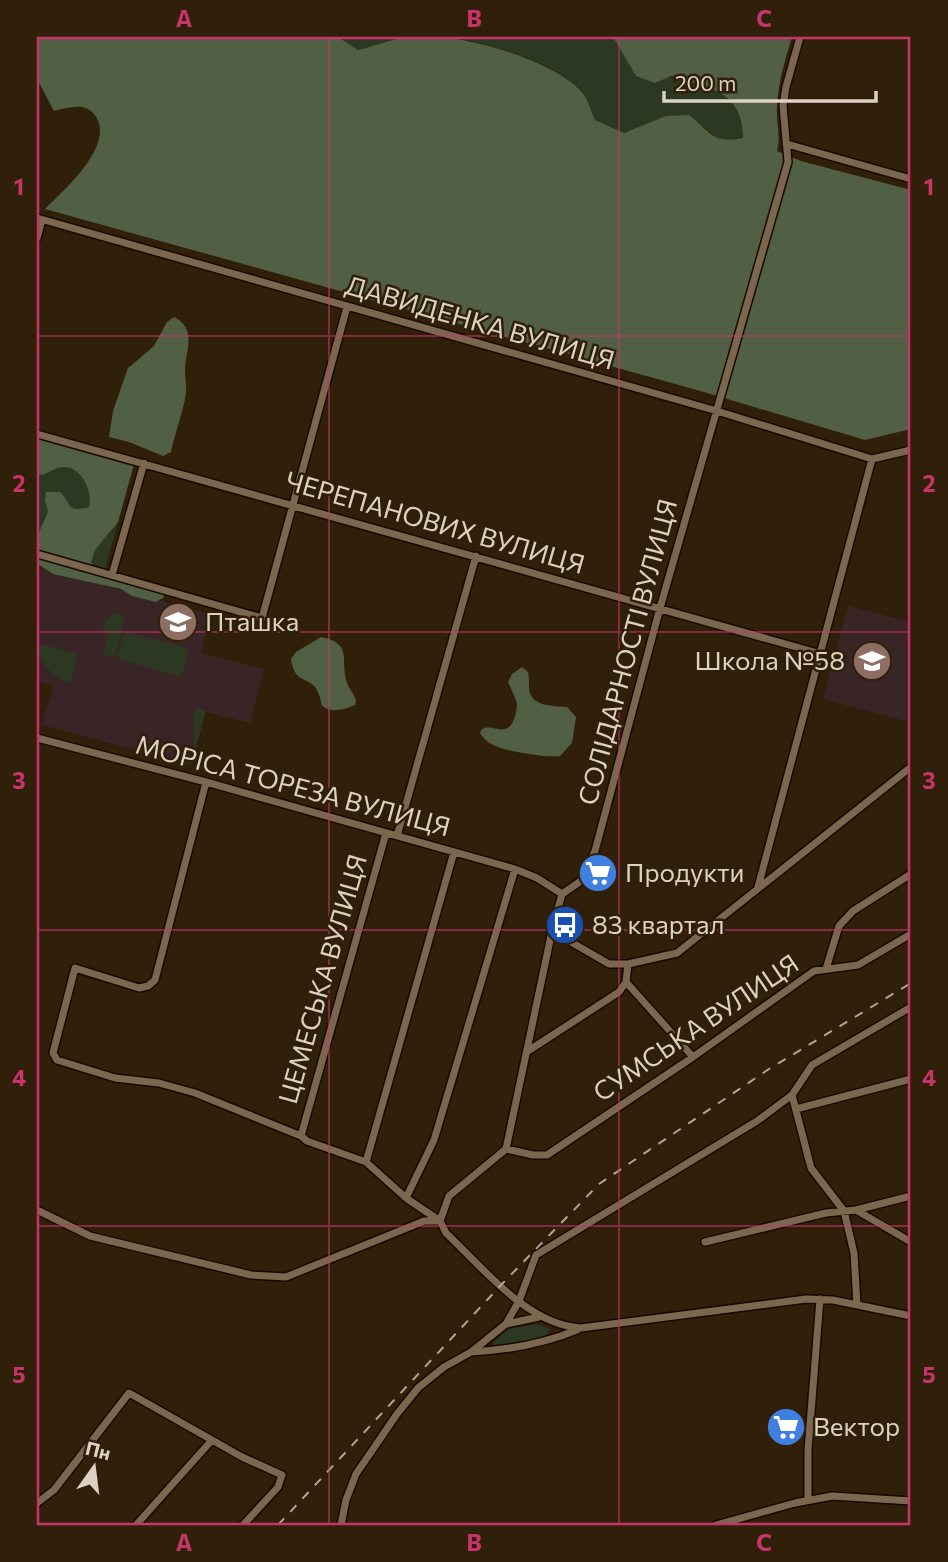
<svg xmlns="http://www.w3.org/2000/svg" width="948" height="1562" font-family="Commissioner,sans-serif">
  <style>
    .education { fill: #392525 }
    .green { fill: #2c3821 }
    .forest { fill: #515f44 }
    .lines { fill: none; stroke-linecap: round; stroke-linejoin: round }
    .minor-casing { stroke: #180900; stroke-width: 10 }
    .minor { stroke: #7b664e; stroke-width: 7 }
    .rail { stroke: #b2a595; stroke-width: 2; stroke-dasharray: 9 9; stroke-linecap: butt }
    .grid { fill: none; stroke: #c6346b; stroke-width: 2; stroke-opacity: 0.55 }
    .labels { text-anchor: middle; stroke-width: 5; stroke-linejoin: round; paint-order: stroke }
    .street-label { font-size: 26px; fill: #ddd1c4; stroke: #312009 }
    .poi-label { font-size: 26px; fill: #ddd1c4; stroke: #312009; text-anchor: start }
    .neatline { fill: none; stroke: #c6346b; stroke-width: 2.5 }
    .grid-label { font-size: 23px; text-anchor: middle; font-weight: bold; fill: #c6346b }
  </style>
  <rect width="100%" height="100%" fill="#312009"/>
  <!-- education -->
  <path class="education" d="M37 568 211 614 201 653 264 669 250 723 206 712 191 765 42 725 53 686 37 681Z
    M848 606 911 622V715L909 722 823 699Z"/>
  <!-- green -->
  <path class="green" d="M338 37H406L358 50Z
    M454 37H613L636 76C682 76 742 79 743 139 725 142 718 141 705 127H643L624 133 595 120C591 111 588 97 581 90 552 62 493 45 454 37Z
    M37 438 134 464 105 569 37 550Z
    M114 613 125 616 116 654 109 657 103 653 108 634 103 632 106 620Z
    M127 632 186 648 189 651 183 673 179 676 121 660 117 656 123 635Z
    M37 643 78 654 71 683C54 678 37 663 37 643Z
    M196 708 206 711 194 753 193 712Z
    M536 1324 550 1329 548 1333C535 1344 512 1345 495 1346L493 1343 508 1329Z"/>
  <!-- forest -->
  <path class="forest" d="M37 37H338L358 50C374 46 390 40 405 37 449 29 551 58 581 91 588 98 591 111 595 120L624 133 666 116 689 115C711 132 712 144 743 138 743 91 708 87 671 76L655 83 636 76 613 37H792C785 60 778 83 777 107 776 122 781 137 777 151L801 161 911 190V429L865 440 704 392 45 209C64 190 118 143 94 114 84 102 67 108 54 111L37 79Z
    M174 317C198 329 185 351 185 371 185 378 187 385 186 393 183 413 175 432 171 452L163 456 129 442 109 437 113 411 128 368 154 346 167 322Z
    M37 438 134 464 118 522 95 550 91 562C105 594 148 568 164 594L163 598 156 602 132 596 121 589 53 574 39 565 37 556V537L48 512 45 500 46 492H60C73 505 66 513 89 507 93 492 82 467 64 467 57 467 49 472 43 475L39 474 37 470Z
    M321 637C352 643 341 658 346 680 348 688 354 693 356 701L355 705C343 710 333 713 322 706 316 668 296 692 291 659L296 652Z
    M522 667 528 672C529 678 529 683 529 689 531 707 554 706 567 707L576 717 572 743 560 756C548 758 504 751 493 745 487 742 483 738 480 733L482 729C492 725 496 731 505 729 513 728 517 712 517 704 516 698 511 689 508 682L512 674Z"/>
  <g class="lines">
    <!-- minor casing -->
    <g class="minor-casing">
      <path id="minor" d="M787 144 911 179
        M37 218 717 411 872 459 911 450
        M37 238 42 220
        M37 434 821 654
        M37 554 262 618 347 307
        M112 575 144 463
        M37 738 206 782 515 869 537 878 562 894 552 931 506 1149 449 1196 440 1221 446 1233C484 1269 528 1325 581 1328L806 1299 833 1300 911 1316
        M206 782 155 980 148 986 139 988 75 968 53 1053 57 1060 115 1078 159 1083 195 1093 301 1136 307 1141 366 1162 406 1198 440 1221
        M397 836 476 556
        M758 887 872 459
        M562 894 581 881 595 851 660 608 788 162 783 106 786 87 800 37
        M552 931 609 964H628L677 953 911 767
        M826 969 839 926 853 911 911 874
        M626 982 693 1057
        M528 1051 619 992 626 982 628 964
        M792 1095 811 1168 844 1211 854 1253 857 1305
        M796 1109 911 1079
        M301 1136 386 833
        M506 1149 533 1155H547L693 1057 814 971 858 965 911 934
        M366 1162 454 852
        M406 1198 434 1140 515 869
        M37 1210 90 1236 251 1275 286 1277 424 1221H439
        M856 1210 911 1242
        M705 1242 826 1213 856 1210 911 1196
        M506 1324 539 1317
        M471 1352C508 1350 543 1344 577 1330
        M808 1500V1450L820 1299
        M37 1503 54 1490 129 1393 242 1457 282 1475 278 1487 243 1525
        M136 1525 212 1440
        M341 1525 346 1500 356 1474 397 1414 418 1388 444 1367 471 1352 506 1324 519 1301 536 1255 757 1121 792 1095 812 1065 911 1007
        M716 1525 795 1503 832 1496 911 1501"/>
    </g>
    <!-- minor -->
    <use href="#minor" class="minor"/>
    <!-- rail -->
    <path class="rail" d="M278 1525 501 1285 599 1184 769 1069 911 983"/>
  </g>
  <!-- grid -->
  <path class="grid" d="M329 37V1525M619 37V1525M37 336H911M37 632H911M37 930H911M37 1226H911"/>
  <!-- icons -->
  <defs>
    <g id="school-disc" transform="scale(2.0125)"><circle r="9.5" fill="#8d6e63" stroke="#312009"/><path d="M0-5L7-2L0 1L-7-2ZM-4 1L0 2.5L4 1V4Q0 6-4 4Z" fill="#fff"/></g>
    <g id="supermarket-disc" transform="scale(2.0125)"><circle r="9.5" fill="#3f7fe0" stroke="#312009"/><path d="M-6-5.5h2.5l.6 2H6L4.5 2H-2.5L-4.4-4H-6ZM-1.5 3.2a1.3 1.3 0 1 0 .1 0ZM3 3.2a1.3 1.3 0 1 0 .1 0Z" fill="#fff"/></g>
    <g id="bus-disc" transform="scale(2.0125)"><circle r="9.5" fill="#1a4fb4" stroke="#312009"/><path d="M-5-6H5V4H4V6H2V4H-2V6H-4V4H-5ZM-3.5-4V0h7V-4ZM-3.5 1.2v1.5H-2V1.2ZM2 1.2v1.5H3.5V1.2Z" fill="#fff"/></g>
  </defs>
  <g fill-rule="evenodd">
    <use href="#school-disc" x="178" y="622"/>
    <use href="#school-disc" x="872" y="661"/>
    <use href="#supermarket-disc" x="598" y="873"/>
    <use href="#bus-disc" x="565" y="925"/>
    <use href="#supermarket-disc" x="786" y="1427"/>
  </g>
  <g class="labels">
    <!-- street labels -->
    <g class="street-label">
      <text transform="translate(480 323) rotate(16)" y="9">ДАВИДЕНКА ВУЛИЦЯ</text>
      <text transform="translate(435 523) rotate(16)" y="9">ЧЕРЕПАНОВИХ ВУЛИЦЯ</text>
      <text transform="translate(628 652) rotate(-75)" y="9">СОЛІДАРНОСТІ ВУЛИЦЯ</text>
      <text transform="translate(293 786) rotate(15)" y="9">МОРІСА ТОРЕЗА ВУЛИЦЯ</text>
      <text transform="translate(323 979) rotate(-74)" y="9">ЦЕМЕСЬКА ВУЛИЦЯ</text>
      <text transform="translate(696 1028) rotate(-34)" y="9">СУМСЬКА ВУЛИЦЯ</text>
    </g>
    <!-- poi labels -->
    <g class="poi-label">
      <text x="205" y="631">Пташка</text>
      <text x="845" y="670" text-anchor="end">Школа №58</text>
      <text x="625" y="882">Продукти</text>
      <text x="592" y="934">83 квартал</text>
      <text x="813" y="1436">Вектор</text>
    </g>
  </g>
  <!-- border -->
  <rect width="948" height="1562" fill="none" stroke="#312009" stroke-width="77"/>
  <!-- north arrow -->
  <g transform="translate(94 1467) rotate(14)" stroke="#312009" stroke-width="5" paint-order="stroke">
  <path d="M0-5L12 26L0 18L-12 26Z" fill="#ddd1c4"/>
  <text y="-10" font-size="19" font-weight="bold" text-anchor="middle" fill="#ddd1c4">Пн</text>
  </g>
  <!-- scale -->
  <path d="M664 91v10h212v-10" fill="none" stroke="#ddd1c4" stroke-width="3.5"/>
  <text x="675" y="91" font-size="21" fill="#ddd1c4" stroke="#312009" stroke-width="5" paint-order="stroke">200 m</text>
  <rect x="38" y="38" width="871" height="1486" class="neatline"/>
  <g class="grid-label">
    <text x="184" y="27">A</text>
    <text x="474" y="27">B</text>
    <text x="764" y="27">C</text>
    <text x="19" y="195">1</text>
    <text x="929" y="195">1</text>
    <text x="19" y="492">2</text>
    <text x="929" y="492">2</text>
    <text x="19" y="789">3</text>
    <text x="929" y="789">3</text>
    <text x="19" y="1086">4</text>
    <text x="929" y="1086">4</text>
    <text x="19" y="1383">5</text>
    <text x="929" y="1383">5</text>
    <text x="184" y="1551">A</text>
    <text x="474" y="1551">B</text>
    <text x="764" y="1551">C</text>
  </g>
</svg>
